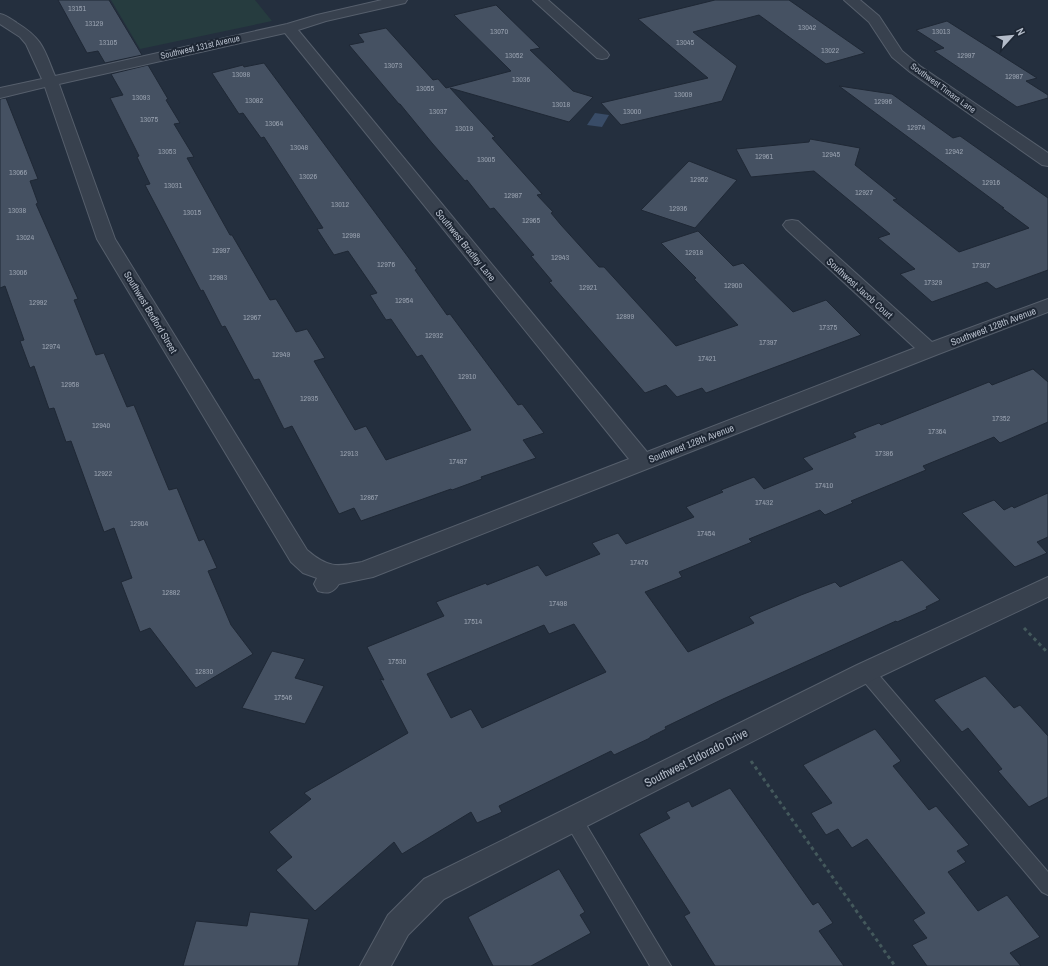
<svg xmlns="http://www.w3.org/2000/svg" width="1048" height="966" font-family="'Archivo Narrow',sans-serif">
  <style>
    .green { fill: #263c3f }
    .water { fill: #394c67 }
    .building { fill: #455162; stroke: #1f2835; fill-rule: evenodd }
    .lines { fill: none; stroke-linecap: round; stroke-linejoin: round }
    .service-casing { stroke: #565f6c; stroke-width: 2 }
    .minor-casing { stroke: #565f6c; stroke-width: 2 }
    .path { stroke: #44595c; stroke-width: 3; stroke-dasharray: 3.5 3.5; stroke-linecap: butt }
    .service { fill: #38414e; fill-rule: evenodd }
    .minor { fill: #38414e; fill-rule: evenodd }
    .labels { text-anchor: middle; stroke-width: 4; stroke-linejoin: round; paint-order: stroke }
    .number-label { font-size: 8px; fill: #98a1af }
    .far-street-label { font-size: 9px; fill: #b4bcc9; stroke: #1d2633 }
    .street-label { font-size: 10px; fill: #b4bcc9; stroke: #1d2633 }
    .near-street-label { font-size: 12px; fill: #b4bcc9; stroke: #1d2633 }
  </style>
  <rect width="100%" height="100%" fill="#242f3e"/>
  <!-- green -->
  <path class="green" d="M111 0H255L272 21 140 49Z"/>
  <!-- water -->
  <path class="water" d="M595 113 609 115 602 127 587 125Z"/>
  <!-- building -->
  <path class="building" d="M58 0H109L142 55 105 63 98 51 87 53Z
    M715 0H789L865 53 826 64 759 15 693 32 737 66 722 101 621 125 601 103 708 78 638 19Z
    M496 5 540 48 530 50 573 91 593 97 569 122 450 88 495 137 492 138 542 194 537 195 553 212 551 213 561 225 599 267H604L676 346 738 325 694 279 696 278 661 243 698 231 733 266 743 263 793 312 826 300 861 335 706 393 702 388 677 397 666 385 645 393 549 282 552 281 531 256 534 255 494 208 490 209 467 180 465 181 432 143 400 104H399L349 45 364 42 358 34 386 28 433 80 438 79 446 88 511 71 454 15Z
    M947 21 1037 78 1026 81 1048 95V98L1017 107 934 51 944 48 916 30Z
    M264 63 417 269 415 270 447 315 450 314 518 405 522 404 544 433 523 440 536 458 481 477 482 479 452 490 451 489 361 521 354 508 339 514 292 426 284 429 259 379 254 380 225 326 222 327 203 290 201 291 145 185 150 184 137 157 139 156 110 98 123 95 111 74 148 65 168 99 166 100 180 123 174 124 194 157 187 158 230 235H232L270 300 276 299 296 332 307 329 325 358 314 361 355 430 366 426 386 460 471 430 422 355 417 357 391 319 386 320 370 295 377 293 348 251 334 255 317 229 323 228 264 137 261 138 243 113 239 114 212 73 243 65 244 67Z
    M839 86 892 94 953 138 960 136 1048 198V270L996 289 987 282 932 302 900 274 915 269 878 238 890 234 814 171 751 177 736 149 809 142 810 139 860 148 855 165 897 199 893 200 959 252 1029 228 1002 208H1004Z
    M6 98 38 179 30 181 38 203 36 204 78 299 74 300 96 355 104 353 127 407 134 405 169 490 177 488 199 541 204 539 217 568 208 571 231 625 253 654 196 688 150 628 140 632 121 582 132 578 114 528 104 532 71 441 66 442 54 408 49 409 34 366 30 368 20 341 24 340 5 286 0 288V99Z
    M689 161 737 180 695 228 641 210Z
    M1033 369 1048 382V422L1000 443 994 437 923 466 926 470 851 501 853 503 825 515 820 510 749 539 752 542 679 572 682 577 645 592 688 652 754 623 749 617 801 595 835 582 840 587 902 560 940 600 926 607 927 609 897 622 896 621 723 699 665 727 666 729 650 737V738L614 755 611 751 499 806 502 812 477 823 471 812 402 854 394 842 315 911 276 870 292 857 269 832 311 799 304 793 408 733 380 679 384 680 367 647 444 616 436 602 486 583 487 585 538 565 546 576 600 554 592 543 618 533 626 544 694 517 686 507 723 492 721 490 754 477 764 489 813 469 803 458 856 437 853 433 879 423 881 425 989 382 992 385ZM574 624 606 672 482 728 471 709 451 718 427 674 544 625 549 634Z
    M1048 493V537L1037 542 1047 553 1015 567 962 513 994 500 1004 510 1012 506 1014 508Z
    M272 651 305 659 295 678 324 686 305 724 242 708Z
    M985 676 1014 708 1020 705 1048 736V797L1029 807 998 771 1002 769 968 728 962 732 934 700Z
    M875 729 901 761 893 766 929 810 936 806 969 845 957 851 966 862 948 872 978 911 1007 895 1040 937 1010 953 1021 966H927L912 945 927 938 913 920 925 913 867 839 852 848 838 829 826 835 811 813 832 803 803 765Z
    M730 788 813 905 818 902 833 923 819 931 844 966H715L684 916 690 913 639 834 670 818 666 812 689 801 692 807Z
    M559 869 585 912 580 915 591 933 531 966H493L468 917Z
    M250 912 309 919 298 966H183L196 921 247 926Z"/>
  <g class="lines">
    <!-- service casing -->
    <g class="service-casing">
      <path id="service" d="M866 665 872 667 1048 872V895L1042 892 860 677 858 672 860 667Z
        M573 811 579 813 671 966H650L567 825 564 819 567 813Z"/>
    </g>
    <!-- minor casing -->
    <g class="minor-casing">
      <path id="minor" d="M382 0H407L405 3 326 21 298 30 647 452 915 348 786 229 783 225 786 221 792 220 798 221 932 342 1048 299V312L936 355 373 577 339 584C333 593 328 594 318 591L314 584 317 578 303 573 291 562 97 239 45 87 0 98V88L42 79 26 44 20 37 0 24V14C6 15 11 19 17 23 43 39 44 49 55 76L287 24 317 15ZM285 33 629 459 362 562C336 567 328 568 307 550L115 239 59 84Z
        M533 0H548L607 52 609 55 607 58 602 59 597 58Z
        M844 0H860L879 16 902 51 920 66 1048 153V166L1042 165 910 72 892 57 869 22Z
        M1048 577V597L875 679 444 899 408 935 391 966H360L388 915 424 879 857 665Z"/>
    </g>
    <!-- path -->
    <path class="path" d="M1024 628 1048 653
      M751 761 895 966"/>
    <!-- service -->
    <use href="#service" class="service"/>
    <!-- minor -->
    <use href="#minor" class="minor"/>
  </g>
  <g class="labels">
    <!-- number labels -->
    <g class="number-label">
      <text x="77" y="11">13151</text>
      <text x="94" y="26">13129</text>
      <text x="807" y="30">13042</text>
      <text x="499" y="34">13070</text>
      <text x="941" y="34">13013</text>
      <text x="108" y="45">13105</text>
      <text x="685" y="45">13045</text>
      <text x="830" y="53">13022</text>
      <text x="514" y="58">13052</text>
      <text x="966" y="58">12997</text>
      <text x="393" y="68">13073</text>
      <text x="241" y="77">13098</text>
      <text x="1014" y="79">12987</text>
      <text x="521" y="82">13036</text>
      <text x="425" y="91">13055</text>
      <text x="683" y="97">13009</text>
      <text x="141" y="100">13093</text>
      <text x="254" y="103">13082</text>
      <text x="883" y="104">12996</text>
      <text x="561" y="107">13018</text>
      <text x="438" y="114">13037</text>
      <text x="632" y="114">13000</text>
      <text x="149" y="122">13075</text>
      <text x="274" y="126">13064</text>
      <text x="916" y="130">12974</text>
      <text x="464" y="131">13019</text>
      <text x="299" y="150">13048</text>
      <text x="167" y="154">13053</text>
      <text x="954" y="154">12942</text>
      <text x="831" y="157">12945</text>
      <text x="764" y="159">12961</text>
      <text x="486" y="162">13005</text>
      <text x="18" y="175">13066</text>
      <text x="308" y="179">13026</text>
      <text x="699" y="182">12952</text>
      <text x="991" y="185">12916</text>
      <text x="173" y="188">13031</text>
      <text x="864" y="195">12927</text>
      <text x="513" y="198">12987</text>
      <text x="340" y="207">13012</text>
      <text x="678" y="211">12936</text>
      <text x="17" y="213">13038</text>
      <text x="192" y="215">13015</text>
      <text x="531" y="223">12965</text>
      <text x="351" y="238">12998</text>
      <text x="25" y="240">13024</text>
      <text x="221" y="253">12997</text>
      <text x="694" y="255">12918</text>
      <text x="560" y="260">12943</text>
      <text x="386" y="267">12976</text>
      <text x="981" y="268">17307</text>
      <text x="18" y="275">13006</text>
      <text x="218" y="280">12983</text>
      <text x="933" y="285">17329</text>
      <text x="733" y="288">12900</text>
      <text x="588" y="290">12921</text>
      <text x="404" y="303">12954</text>
      <text x="38" y="305">12992</text>
      <text x="625" y="319">12899</text>
      <text x="252" y="320">12967</text>
      <text x="828" y="330">17375</text>
      <text x="434" y="338">12932</text>
      <text x="768" y="345">17397</text>
      <text x="51" y="349">12974</text>
      <text x="281" y="357">12949</text>
      <text x="707" y="361">17421</text>
      <text x="467" y="379">12910</text>
      <text x="70" y="387">12958</text>
      <text x="309" y="401">12935</text>
      <text x="1001" y="421">17352</text>
      <text x="101" y="428">12940</text>
      <text x="937" y="434">17364</text>
      <text x="349" y="456">12913</text>
      <text x="884" y="456">17386</text>
      <text x="458" y="464">17487</text>
      <text x="103" y="476">12922</text>
      <text x="824" y="488">17410</text>
      <text x="369" y="500">12867</text>
      <text x="764" y="505">17432</text>
      <text x="139" y="526">12904</text>
      <text x="706" y="536">17454</text>
      <text x="639" y="565">17476</text>
      <text x="171" y="595">12882</text>
      <text x="558" y="606">17498</text>
      <text x="473" y="624">17514</text>
      <text x="397" y="664">17530</text>
      <text x="204" y="674">12830</text>
      <text x="283" y="700">17546</text>
    </g>
    <!-- far-street labels -->
    <g class="far-street-label">
      <text transform="translate(200 47) rotate(-13)" y="3">Southwest 131st Avenue</text>
      <text transform="translate(943 88) rotate(36)" y="3">Southwest Timara Lane</text>
    </g>
    <!-- street labels -->
    <g class="street-label">
      <text transform="translate(466 245) rotate(51)" y="4">Southwest Bradley Lane</text>
      <text transform="translate(860 288) rotate(42)" y="4">Southwest Jacob Court</text>
      <text transform="translate(151 312) rotate(59)" y="4">Southwest Bedford Street</text>
      <text transform="translate(993 326) rotate(-21)" y="4">Southwest 128th Avenue</text>
      <text transform="translate(691 443) rotate(-21)" y="4">Southwest 128th Avenue</text>
    </g>
    <!-- near-street labels -->
    <g class="near-street-label">
      <text transform="translate(696 758) rotate(-27)" y="4">Southwest Eldorado Drive</text>
    </g>
  </g>
  <!-- north arrow -->
  <g transform="translate(1012 36) rotate(63)" stroke="#1d2633" stroke-width="3" paint-order="stroke">
  <path d="M0-3L7 15L0 10L-7 15Z" fill="#b4bcc9"/>
  <text y="-6" font-size="11" font-weight="bold" text-anchor="middle" fill="#b4bcc9">N</text>
  </g>
</svg>
